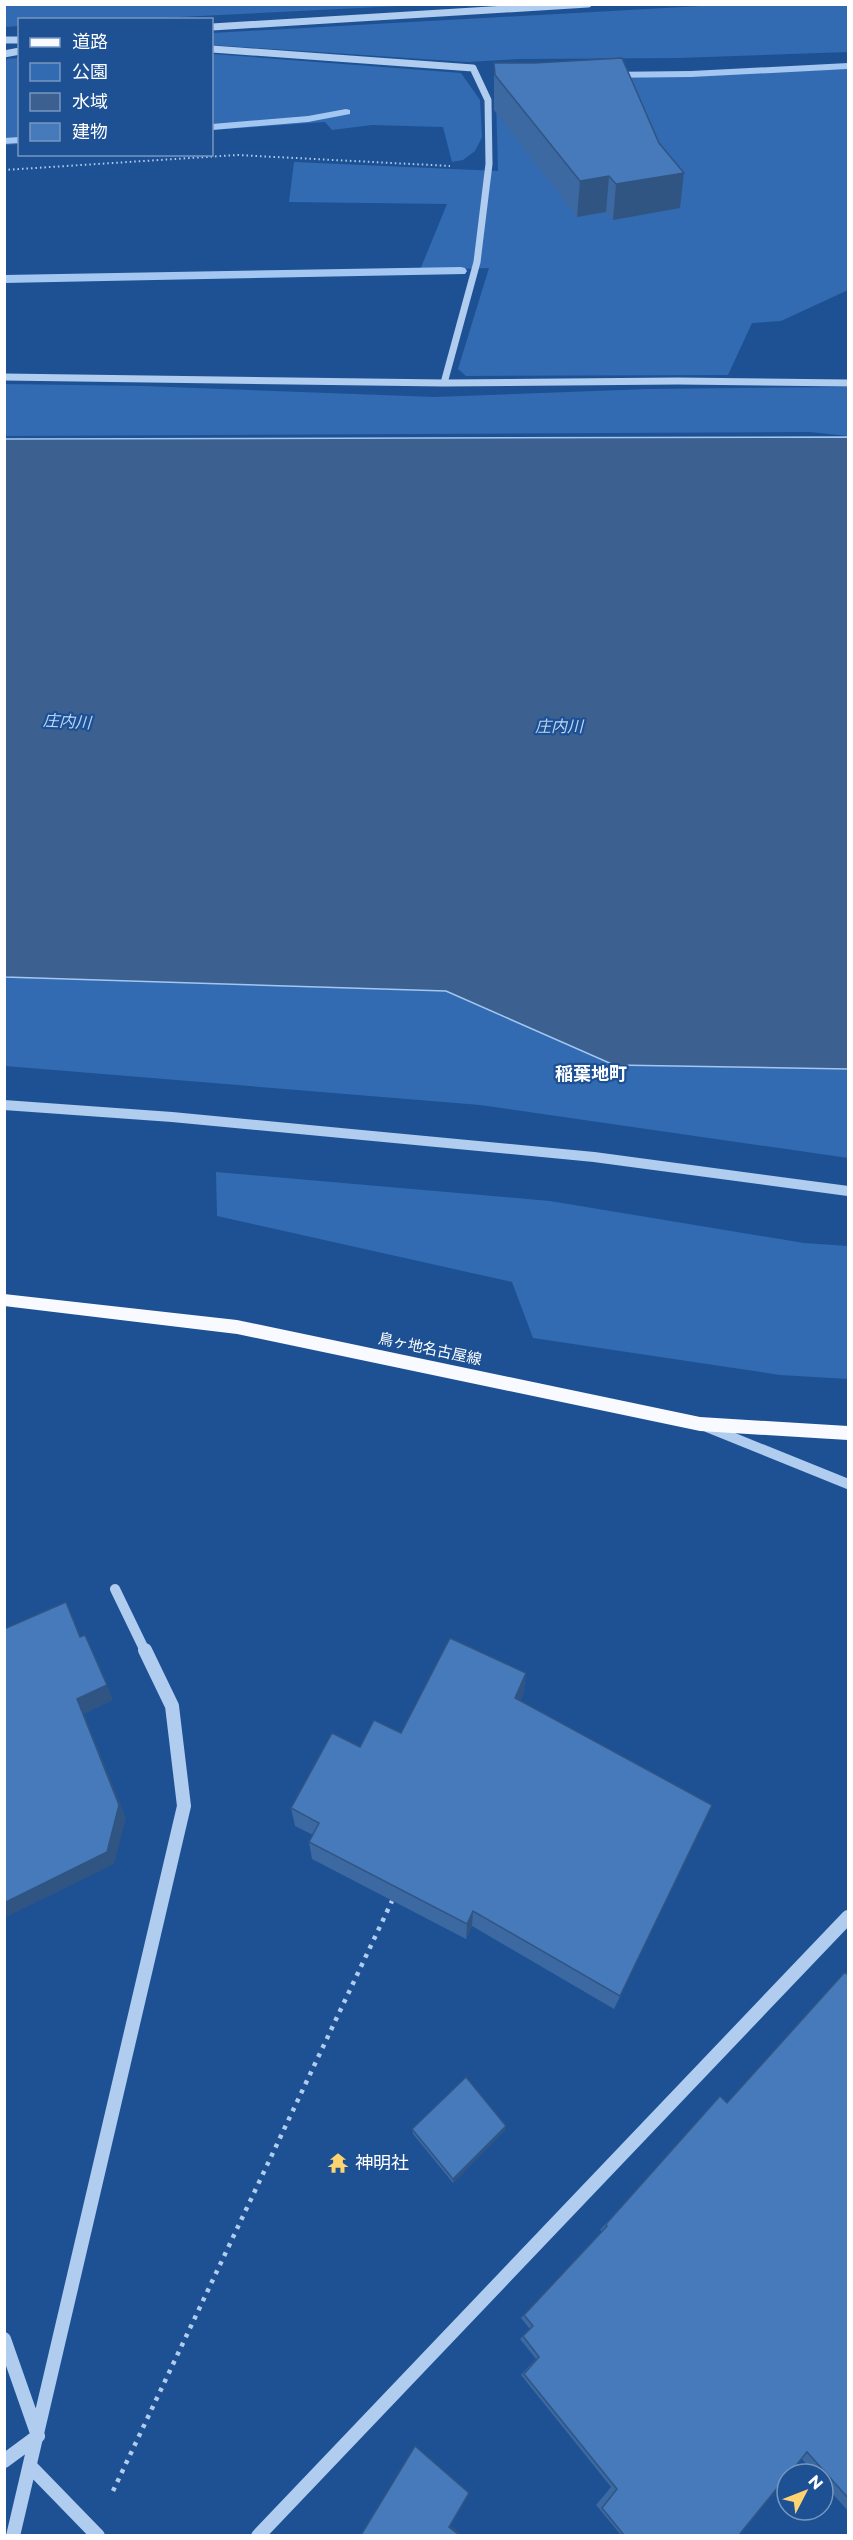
<svg xmlns="http://www.w3.org/2000/svg" width="853" height="2540" font-family="Montserrat,'Noto Sans JP',sans-serif">
  <style>
    .green { fill: #326bb2 }
    .water { fill: #3c6191; stroke: #a3c7f0; stroke-width: 1.5 }
    .lines { fill: none; stroke-linecap: round; stroke-linejoin: round }
    .stream { fill: #a3c7f0; fill-rule: evenodd }
    .path-far1 { stroke: #b0ccef; stroke-width: 2; stroke-dasharray: 1.5 3; stroke-linecap: butt }
    .path { stroke: #b0ccef; stroke-width: 4.5; stroke-dasharray: 4 6; stroke-linecap: butt }
    .minor-far2 { stroke: #b0ccef; stroke-width: 7 }
    .minor-far1 { stroke: #b0ccef; stroke-width: 10 }
    .minor { stroke: #b0ccef; stroke-width: 14 }
    .major { fill: #f8faff; fill-rule: evenodd }
    .wall { fill: #3c69a1 }
    .shaded-wall { fill: #315583 }
    .building { fill: #467abb; stroke: #315583; stroke-width: 1.5 }
    .labels { text-anchor: middle; stroke-width: 4.5; stroke-linejoin: round; paint-order: stroke }
    .street-label { font-size: 15px; fill: #fff; stroke: #1d5194 }
    .water-label { font-size: 16px; font-style: italic; fill: #bcd6f5; stroke: #1d5194 }
    .quarter-label { font-size: 18px; font-weight: bold; fill: #fff; stroke: #1d5194 }
    .near-poi-label { font-size: 18px; fill: #fff; stroke: #1d5194; text-anchor: start }
  </style>
  <rect width="100%" height="100%" fill="#1d5194"/>
  <!-- green -->
  <path class="green" d="M5 4H418V5L140 19 20 20 19 26 5 27Z
    M719 5H848V52L678 58 518 59 468 62 212 45V33Z
    M212 54 461 73 480 100 482 137 475 151 463 160 452 162 443 127 372 125 332 130 325 122 212 130Z
    M19 58V144L5 145V59Z
    M848 69V290L781 321 752 323 728 375 466 376 458 369 489 268 420 270 447 204 289 202 294 162 498 171 496 97 549 81Z
    M5 384 143 386 434 397 647 389 848 387V436L810 432 5 436Z
    M5 977 446 991 614 1065 848 1069V1158L480 1105 5 1066Z
    M216 1172 550 1201 804 1243 848 1246V1379L780 1375 533 1338 512 1282 217 1216Z"/>
  <!-- water -->
  <path class="water" d="M848 437V1069L614 1065 446 991 5 977V439Z"/>
  <g class="lines">
    <!-- stream -->
    <path class="stream" d="M848 63V69L691 77 602 78 597 75 602 72 691 71Z
      M346 109 350 110V114L308 122 212 130V124L308 116Z
      M20 137V143L4 144V138Z
      M461 267 465 268 467 271 465 274 4 283V275Z"/>
    <!-- path-far1 -->
    <path class="path-far1" d="M4 170 237 155 450 166"/>
    <!-- path -->
    <path class="path" d="M113 2491 392 1901"/>
    <!-- minor-far2 -->
    <path class="minor-far2" d="M212 27 588 4
      M4 40H20
      M212 49 473 68 488 100 489 164 477 262 444 383
      M4 54 20 51
      M4 377 444 383 678 381 848 383"/>
    <!-- minor-far1 -->
    <path class="minor-far1" d="M4 1105 172 1117 594 1157 848 1191
      M707 1427 848 1484
      M115 1589 145 1651"/>
    <!-- minor -->
    <path class="minor" d="M4 2339 38 2436 4 2461
      M31 2467 98 2536
      M13 2536 184 1806 172 1706 145 1650
      M258 2536 848 1917"/>
    <!-- major -->
    <path class="major" d="M4 1294 237 1320 700 1417 848 1426V1440L700 1431 237 1334 4 1306Z"/>
  </g>
  <!-- wall -->
  <path class="wall" d="M494 63 680 208 613 220 606 212 577 217 494 110Z
    M526 1673 523 1694 520 1701 712 1805 614 2009 472 1926 466 1939 312 1859 309 1842 313 1835 295 1826 291 1808 360 1747 401 1733Z
    M849 1974V2512L823 2483V2474H815L801 2458 739 2535H621L596 2505 611 2487 521 2375 536 2359 520 2339 530 2329 521 2318 602 2231 600 2230 720 2096 727 2103Z
    M412 2129 505 2130 453 2183 413 2134Z"/>
  <!-- shaded-wall -->
  <path class="shaded-wall" d="M684 173 680 208 613 220 616 184Z
    M609 176 606 212 577 217 580 181Z
    M526 1673 523 1694 512 1718 515 1698Z
    M107 1685 113 1700 84 1714 126 1818 114 1864 4 1918V1903L77 1699Z
    M473 1911 472 1926 466 1939 467 1924Z
    M506 2126 505 2130 453 2183V2179Z
    M448 2523 462 2535H459L449 2527Z"/>
  <!-- building -->
  <path class="building" d="M622 58 659 143 684 173 616 184 609 176 580 181 495 75 494 63H535Z
    M66 1602 80 1637 85 1635 107 1685 77 1699 119 1805 107 1852 4 1903V1629Z
    M450 1638 526 1673 515 1698 712 1805 620 1996 473 1911 467 1924 309 1842 319 1823 291 1808 332 1733 360 1747 374 1720 401 1733Z
    M844 1973 849 1974V2499L807 2452 789 2474H787V2476L739 2535H624L602 2508 617 2489 524 2374 539 2357 523 2336 533 2326 524 2315 607 2226 606 2224 720 2096 727 2103Z
    M466 2077 506 2126 453 2179 412 2129Z
    M415 2446 469 2493 449 2527 459 2535H361Z"/>
  <!-- icons -->
  <defs>
    <g id="temple-bare" transform="scale(1.62)"><path d="M0-6L5-2H3V0L6.5 2.5H4V6H1.5V3h-3V6H-4V2.5H-6.5L-3 0V-2H-5Z" fill="#fdd46f" stroke="#1d5194" stroke-width="2.5" paint-order="stroke"/></g>
  </defs>
  <g fill-rule="evenodd">
    <use href="#temple-bare" x="338" y="2163"/>
  </g>
  <g class="labels">
    <!-- street labels -->
    <g class="street-label">
      <text transform="translate(430 1349) rotate(12)" y="5">鳥ヶ地名古屋線</text>
    </g>
    <!-- water labels -->
    <g class="water-label">
      <text transform="translate(67 721) rotate(3)" y="6">庄内川</text>
      <text x="559" y="732">庄内川</text>
    </g>
    <!-- quarter labels -->
    <g class="quarter-label">
      <text x="591" y="1080">稲葉地町</text>
    </g>
    <!-- near-poi labels -->
    <g class="near-poi-label">
      <text x="355" y="2169">神明社</text>
    </g>
  </g>
  <!-- border -->
  <rect width="853" height="2540" fill="none" stroke="#ffffff" stroke-width="12"/>
  <!-- legend -->
  <rect x="18" y="18" width="195" height="138" fill="#1d5194" stroke="#7797bf" stroke-width="1.5"/>
  <rect x="30" y="38" width="30" height="9" fill="#f8faff" stroke="#7797bf" stroke-width="1.5"/>
  <text x="72" y="48" font-size="18" fill="#ffffff">道路</text>
  <rect x="30" y="63" width="30" height="18" fill="#326bb2" stroke="#7797bf" stroke-width="1.5"/>
  <text x="72" y="78" font-size="18" fill="#ffffff">公園</text>
  <rect x="30" y="93" width="30" height="18" fill="#3c6191" stroke="#7797bf" stroke-width="1.5"/>
  <text x="72" y="108" font-size="18" fill="#ffffff">水域</text>
  <rect x="30" y="123" width="30" height="18" fill="#467abb" stroke="#7797bf" stroke-width="1.5"/>
  <text x="72" y="138" font-size="18" fill="#ffffff">建物</text>
  <!-- north arrow -->
  <g transform="translate(805 2492) rotate(48)"><circle r="28" fill="#1d5194" stroke="#7797bf" stroke-width="1.5"/>
  <path d="M0-4.5L10 22L0 15L-10 22Z" fill="#fdd46f"/>
  <text y="-9" font-size="16" font-weight="bold" text-anchor="middle" fill="#ffffff">N</text>
  </g>
</svg>
